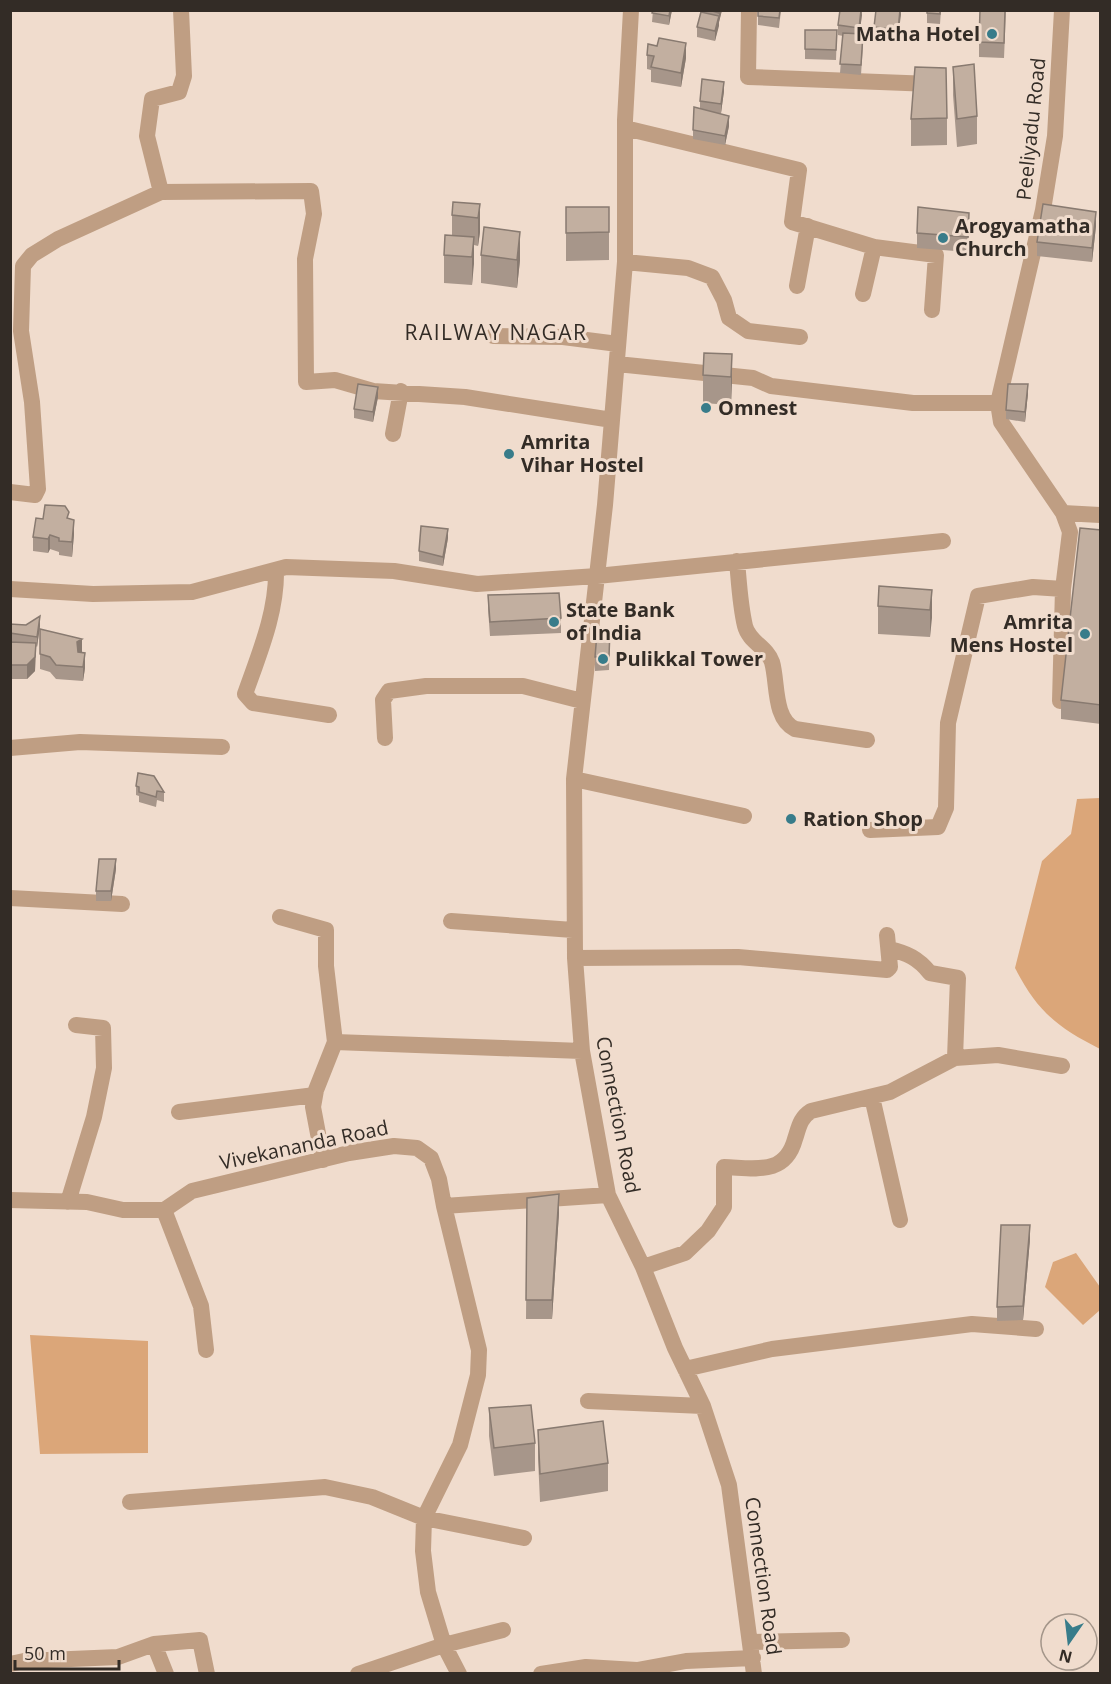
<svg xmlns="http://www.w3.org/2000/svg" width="1111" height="1684" font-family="'Open Sans',sans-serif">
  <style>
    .green { fill: #dba679 }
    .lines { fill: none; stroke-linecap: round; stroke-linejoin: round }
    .minor { stroke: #bf9e83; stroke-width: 16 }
    .wall { fill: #a7968a }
    .shaded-wall { fill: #887a70 }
    .building { fill: #c2afa0; stroke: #887a70; stroke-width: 1.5 }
    .poi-dot { fill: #387c8a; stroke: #f0dccd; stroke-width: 2 }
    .labels { text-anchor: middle; stroke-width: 6; stroke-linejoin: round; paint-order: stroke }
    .poi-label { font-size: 20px; font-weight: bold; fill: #332c26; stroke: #f0dccd; text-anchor: start }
    .street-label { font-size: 20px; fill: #332c26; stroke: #f0dccd }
    .neighbourhood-label { font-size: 21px; letter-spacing: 1.5px; fill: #332c26; stroke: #f0dccd }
  </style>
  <rect width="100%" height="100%" fill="#f0dccd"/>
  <!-- green -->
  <path class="green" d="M1100 798V1049C1057 1027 1038 1012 1015 968L1042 861 1071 834 1077 799Z
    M1076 1253 1100 1287V1310L1083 1325 1045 1287 1053 1262Z
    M30 1335 148 1341V1453L40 1454Z"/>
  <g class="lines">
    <!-- minor -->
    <path class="minor" d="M631 10 625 120V262L605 505 574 779 575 958 582 1051 608 1195 643 1267 675 1348 703 1406 729 1485 754 1674
      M749 10 748 77 932 84
      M1062 10 1055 136 1043 210 998 403 1001 422 1063 513 1100 515
      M625 128 799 170 792 222 874 247 936 255 932 310
      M161 192 147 136 152 99 179 92 184 76 181 10
      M625 262 688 268 712 277 724 300 729 318 748 331 800 337
      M797 286 808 226
      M863 294 874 247
      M493 336 563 337 618 344
      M617 364 753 378 771 386 913 403H998
      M393 434 401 391
      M10 492 35 495 38 489 32 402 21 331 23 266 32 255 58 239 161 192 311 191 314 214 305 259 306 382 335 380 373 391 465 397 612 420
      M737 561C739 582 740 605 745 626 749 642 767 647 772 662 778 683 773 718 795 729L867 740
      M276 570C277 612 259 654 245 694L253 703 329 715
      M10 589 93 594 192 592 286 567 394 571 477 584 597 576 943 541
      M1060 701 1063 589
      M385 738 383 700 389 691 426 686H523L582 701
      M10 748 80 742 222 747
      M574 779 744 816
      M870 830 938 827 946 808 948 723 978 596 1033 587 1063 589 1070 532 1063 513
      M10 898 122 904
      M280 917 326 930V966L335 1042 316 1090 313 1107 323 1160
      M451 921 573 930
      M889 949C907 953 918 958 930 973L958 978 955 1058
      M575 958 738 957 887 970 890 967 887 935
      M335 1042 582 1051
      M872 1097 900 1220
      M179 1112 315 1095
      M10 1200 87 1202 123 1210H164L192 1191 349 1153 394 1146 417 1148 431 1158 439 1179 444 1206 608 1195
      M68 1202 94 1117 104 1068 103 1028 76 1025
      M444 1206 479 1350 478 1375 460 1445 424 1518 423 1551 428 1592 444 1645 459 1674
      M164 1210 201 1306 206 1350
      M643 1267 685 1253 708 1231 724 1207V1167C755 1168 785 1176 795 1139 799 1127 800 1118 811 1111L890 1092 955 1058 998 1055 1062 1066
      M685 1369 772 1349 972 1324 1036 1329
      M588 1401 703 1406
      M130 1502 325 1487 372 1497 424 1518 524 1538
      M751 1642 842 1640
      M154 1644 166 1674
      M10 1664 24 1661 118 1657 154 1644 200 1640 207 1674
      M358 1674 444 1645 503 1630
      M541 1674 586 1667 637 1670 686 1661 753 1658"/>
  </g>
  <!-- wall -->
  <path class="wall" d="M653 10H672L669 25 652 22Z
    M702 10H722L719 22 715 41 697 37V27Z
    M758 10H781L779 28 758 25Z
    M862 10 860 34 863 44 861 75 840 73 843 36 838 35V25Z
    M901 10 898 39 874 37V27Z
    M927 10H941L940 24 927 23Z
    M1006 10 1004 58 979 57V42Z
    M805 30H837L836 60 805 59Z
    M647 55 686 58 681 87 651 82V70L647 69Z
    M953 67 977 116V144L957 147 953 95Z
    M724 91 721 113H717L729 126 725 145 693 139V130L700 109V101Z
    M947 118V145L911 146V119Z
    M480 204V232L478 246 474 245 472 285 444 283V255L452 235V215Z
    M566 207H609V260L566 261Z
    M1096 226 1092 262 1037 256V242Z
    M969 228 968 252 917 248V233Z
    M481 255 520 260 517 288 481 283Z
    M732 354 731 405 703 403V375Z
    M1028 393 1025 422 1006 419V410Z
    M378 397 373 422 354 418V409Z
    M43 519H69L74 534 72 557 59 555V552L50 549 48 553 33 551V537Z
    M1101 530V724L1061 719V700Z
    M448 538 443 566 419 561V551Z
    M932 590 930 637 878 634V606Z
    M488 595 561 618V633L490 636 488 609Z
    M10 624 40 626 37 647 36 646 35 671 27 679H10Z
    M40 629 82 653 85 668 83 681 56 679 50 672 40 669Z
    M610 630 609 670 595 671V657Z
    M136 786 164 792V802L157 800 156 807 139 802V796L136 795Z
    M116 869 111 901H96V891Z
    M527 1198 559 1213 552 1319H526Z
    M1030 1239 1023 1320 997 1321V1307Z
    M489 1408 535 1443V1471L494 1476 489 1436Z
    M538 1430 608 1463V1491L540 1502 538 1458Z"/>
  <!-- shaded-wall -->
  <path class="shaded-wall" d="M670 10H672L669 25V16Z
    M720 10H722L719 22V13Z
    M861 10 862 15 859 37V28Z
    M900 10 901 14 898 39V30Z
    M719 16V26L715 41V31Z
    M686 43V58L681 87V73Z
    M724 82V91L721 113V104Z
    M729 116V126L725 145V136Z
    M480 204V232L478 246V218Z
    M1096 212V226L1092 262V248Z
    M520 232V260L517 288V260Z
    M474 237V264L472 285V257Z
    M732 354V382L731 405V377Z
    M1028 384V393L1025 422V412Z
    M378 387V397L373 422V412Z
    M74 520V534L72 557V542Z
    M448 529V538L443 566V557Z
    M50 535V549L48 553V539Z
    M932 590V618L930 637V610Z
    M40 616V626L37 647V637Z
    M82 639V653L77 657V642Z
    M36 643 35 671 27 679V665Z
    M85 653V668L83 681V667Z
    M116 859V869L111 901V891Z
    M559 1194V1213L552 1319V1300Z
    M1030 1225V1239L1023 1320V1306Z"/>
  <!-- building -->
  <path class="building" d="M653 10H670L669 16 652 13Z
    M709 10H720L719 13Z
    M758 10H780L779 18 758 16Z
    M840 10H861L859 28 838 25Z
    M876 10H900L898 30 874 27Z
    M927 10H940V14L927 13Z
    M980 10H1005L1004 43 979 42Z
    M701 12 719 16 715 31 697 27Z
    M805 30H837L836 50 805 49Z
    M843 33 863 34 861 65 840 64Z
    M659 38 686 43 681 73 651 67 654 56 647 55 648 44 657 46Z
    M974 64 977 116 957 119 953 67Z
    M915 67 946 68 947 118 911 119Z
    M702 79 724 82 721 104 700 101Z
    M694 107 729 116 725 136 693 130Z
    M453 202 480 204 478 218 452 215Z
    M1043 204 1096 212 1092 248 1037 242Z
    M566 207H609V232L566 233Z
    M918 207 969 213 968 237 917 233Z
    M484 227 520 232 517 260 481 255Z
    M445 235 474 237 472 257 444 255Z
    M704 353 732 354 731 377 703 375Z
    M358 384 378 387 373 412 354 409Z
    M1008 384H1028L1025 412 1006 410Z
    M45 505 65 506 69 512 67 518 74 520 72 542 59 541V538L50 535 48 539 33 537 36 518 43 519Z
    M421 526 448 529 443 557 419 551Z
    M1080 528 1101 530V705L1061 700Z
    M879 586 932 590 930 610 878 606Z
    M559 593 561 618 490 622 488 595Z
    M40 616 37 637 10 633V624L26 625Z
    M40 629 82 639 77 642 78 652 85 653 83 667 56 665 50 657 40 654Z
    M610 630 609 656 595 657 597 633Z
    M10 642 36 643 35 657 27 665H10Z
    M138 773 154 776 164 792 157 791 156 797 139 792V787L136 786Z
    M99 859H116L111 891H96Z
    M559 1194 552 1300H526L527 1198Z
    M1001 1225H1030L1023 1306 997 1307Z
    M531 1405 535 1443 494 1448 489 1408Z
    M603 1421 608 1463 540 1474 538 1430Z"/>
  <!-- markers -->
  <g class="poi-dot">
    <circle cx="992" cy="34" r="6"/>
    <circle cx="943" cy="238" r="6"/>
    <circle cx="706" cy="408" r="6"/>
    <circle cx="509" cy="454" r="6"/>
    <circle cx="554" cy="622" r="6"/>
    <circle cx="1085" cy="634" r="6"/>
    <circle cx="603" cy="659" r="6"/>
    <circle cx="791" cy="819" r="6"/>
  </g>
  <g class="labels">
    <!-- poi labels -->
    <g class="poi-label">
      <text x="980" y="41" text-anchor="end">Matha Hotel</text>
      <text x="955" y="233">Arogyamatha<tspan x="955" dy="23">Church</tspan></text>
      <text x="718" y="415">Omnest</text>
      <text x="521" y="449">Amrita<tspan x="521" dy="23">Vihar Hostel</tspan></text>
      <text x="566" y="617">State Bank<tspan x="566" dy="23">of India</tspan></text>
      <text x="1073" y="629" text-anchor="end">Amrita<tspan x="1073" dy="23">Mens Hostel</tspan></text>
      <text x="615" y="666">Pulikkal Tower</text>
      <text x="803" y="826">Ration Shop</text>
    </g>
    <!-- street labels -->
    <g class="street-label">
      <text transform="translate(1031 129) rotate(-84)" y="7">Peeliyadu Road</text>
      <text transform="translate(618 1115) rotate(79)" y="7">Connection Road</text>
      <text transform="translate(304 1145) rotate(-12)" y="7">Vivekananda Road</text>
      <text transform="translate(763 1576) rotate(82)" y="7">Connection Road</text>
    </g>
    <!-- neighbourhood labels -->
    <g class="neighbourhood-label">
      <text x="496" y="340">RAILWAY NAGAR</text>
    </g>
  </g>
  <!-- border -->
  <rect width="1111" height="1684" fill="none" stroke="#332c26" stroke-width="24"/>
  <!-- north arrow -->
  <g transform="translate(1069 1642) rotate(194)"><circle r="28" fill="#f0dccd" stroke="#a4968a" stroke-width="1.5"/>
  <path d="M0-4.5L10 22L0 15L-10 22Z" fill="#387c8a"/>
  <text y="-9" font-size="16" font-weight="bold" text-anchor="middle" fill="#332c26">N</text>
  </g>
  <!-- scale -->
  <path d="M15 1660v9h104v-9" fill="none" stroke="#332c26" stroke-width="3"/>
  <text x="24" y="1660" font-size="18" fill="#332c26" stroke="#f0dccd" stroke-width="4.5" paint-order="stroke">50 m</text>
</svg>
